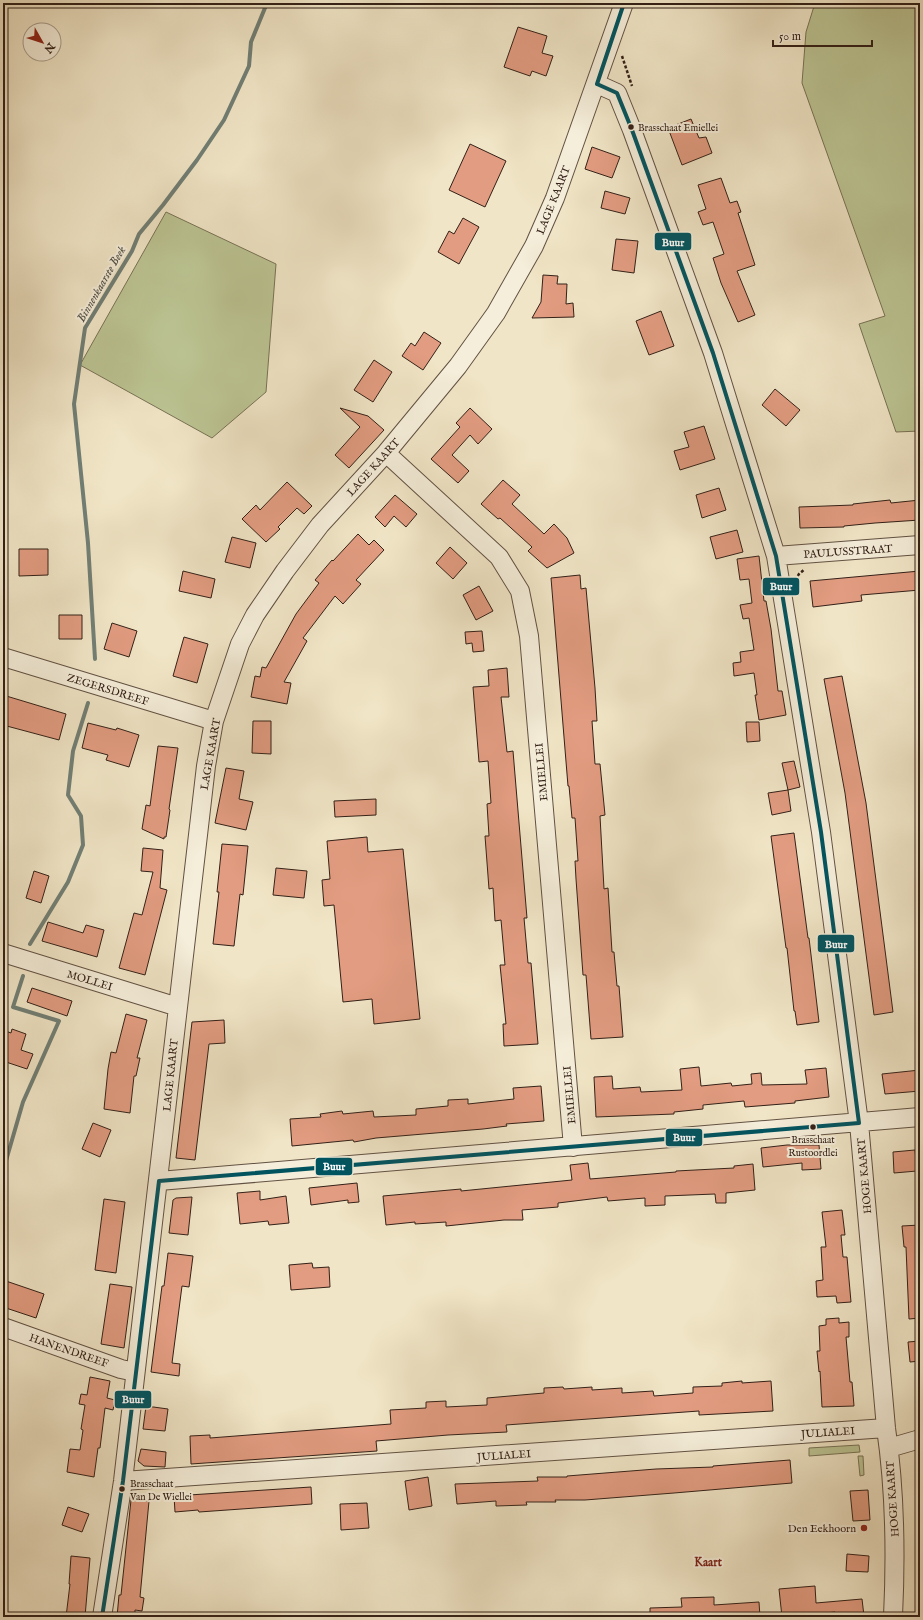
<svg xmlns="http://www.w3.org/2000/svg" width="923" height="1620" font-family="'IM FELL English',serif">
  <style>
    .green { fill: #bcc493; stroke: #787255 }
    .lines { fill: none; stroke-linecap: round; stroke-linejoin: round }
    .stream { stroke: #717f75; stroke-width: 4 }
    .building { fill: #e29c81; stroke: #332017 }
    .minor-casing { stroke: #625143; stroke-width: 20 }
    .path { stroke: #332017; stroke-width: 2.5; stroke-dasharray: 3 2; stroke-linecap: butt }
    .minor { stroke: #f5eeda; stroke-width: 18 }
    .bus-1-casing { stroke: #f5eeda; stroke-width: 7 }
    .bus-1 { stroke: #005460; stroke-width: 4 }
    .bus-dot { fill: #332017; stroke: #f5eeda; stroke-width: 1.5 }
    .poi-dot { fill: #8f2418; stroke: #f5eeda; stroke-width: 1.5 }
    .labels { text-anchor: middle; stroke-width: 4; stroke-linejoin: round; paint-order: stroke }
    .bus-label { font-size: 10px; fill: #332017; stroke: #f5eeda; text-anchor: start }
    .street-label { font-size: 11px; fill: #332017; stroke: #f5eeda }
    .poi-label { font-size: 11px; fill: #332017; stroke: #f5eeda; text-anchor: end }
    .water-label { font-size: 12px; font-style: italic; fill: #525046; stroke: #f5eeda }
    .neighbourhood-label { font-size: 12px; font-weight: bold; fill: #7a1f14; stroke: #f5eeda }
    .line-badge { stroke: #f5eeda; stroke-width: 1.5 }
    .badge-label { font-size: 11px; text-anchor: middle; font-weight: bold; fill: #fff }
  </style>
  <rect width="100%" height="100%" fill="#f0e5c6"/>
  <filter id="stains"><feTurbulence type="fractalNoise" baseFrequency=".005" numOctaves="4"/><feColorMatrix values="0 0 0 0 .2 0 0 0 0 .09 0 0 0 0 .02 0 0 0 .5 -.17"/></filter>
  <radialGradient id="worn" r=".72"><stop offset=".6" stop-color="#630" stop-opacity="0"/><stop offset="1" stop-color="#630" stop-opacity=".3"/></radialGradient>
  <!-- green -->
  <path class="green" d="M815 3H920V431L896 432 859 324 885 316 802 83 806 32Z
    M166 212 276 264 266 392 212 438 80 365Z
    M859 1445 860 1452 809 1456V1448Z
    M858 1456H863L864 1475 860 1476Z"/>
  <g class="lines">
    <!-- stream -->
    <path class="stream" d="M95 659 88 543 74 404 85 328 132 251 139 234 163 205 197 160 224 120 249 66 251 42 267 3
      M30 944 68 882 83 845 81 816 68 795 73 751 88 703
      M3 1171 23 1102 59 1021 13 1007 23 976
      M3 1348 5 1341"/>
  </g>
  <!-- building -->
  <path class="building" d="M518 27 547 36 542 53 553 56 546 76 532 71 530 76 504 67Z
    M691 119 699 138 706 137 712 153 682 165 668 128Z
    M470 144 506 161 485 207 449 190Z
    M592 147 620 157 612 178 585 169Z
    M721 178 730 203 737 201 741 212 738 213 755 265 737 271 755 315 738 322 721 283 713 258 724 254 713 222 703 225 698 212 706 209 698 185Z
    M605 191 630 198 625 214 601 208Z
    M463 218 479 227 459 264 438 252 449 231 454 234Z
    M616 239 638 241 634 273 612 270Z
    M543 275 558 276 557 284H567L566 304 573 303 574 317 532 318 541 302Z
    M661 311 674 346 649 355 636 321Z
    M424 332 441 343 423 370 402 356 411 343 415 346Z
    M374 360 392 372 373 402 354 390Z
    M775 389 800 410 786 426 762 405Z
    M340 408 368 416 384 430 349 468 335 455 360 427Z
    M470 408 492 429 478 444 470 435 452 455 469 471 458 483 431 459 460 427 456 423Z
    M704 426 715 459 680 470 674 451 689 447 684 432Z
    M503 480 520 495 512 504 544 534 554 524 567 538 574 553 547 568 528 551 532 547 500 518 498 519 481 504Z
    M287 482 312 506 304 514 297 508 278 527 280 529 266 542 242 519 256 505 260 510Z
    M719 488 726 510 702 518 696 495Z
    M395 495 417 514 406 527 394 516 385 527 375 517Z
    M890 500 891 503 920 500V520L875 523 844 526V527L800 528 799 507 853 505V504Z
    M737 530 743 552 716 559 710 537Z
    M358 534 369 545 374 540 384 550 356 580 361 584 343 604 335 596 303 638 307 641 284 682 291 683 287 704 251 697 255 676 260 677 262 667 266 668 296 614 319 583 315 580 332 560 333 561Z
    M232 537 256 543 250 568 225 562Z
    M450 547 467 563 453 579 436 563Z
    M19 549H48V575L19 576Z
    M759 556 764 601H766L771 629 778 691H782L786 715 759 720 755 695H757L754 673 734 676 733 663 741 662 740 652 754 650 749 618 743 619 740 605 752 603 749 579 740 580 737 559Z
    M183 571 215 579 211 598 179 591Z
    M920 571V590L861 595 862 601 813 607 810 581Z
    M580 575 581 589 586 588 595 688 597 721H592L595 764H600L605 815 600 816 604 889 608 888 612 952H614L617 986H619L623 1037 591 1039 586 975H583L576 879 575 861H578L575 818H572L569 786H568L551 578Z
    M479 586 493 611 476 620 463 595Z
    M59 615H82V639H59Z
    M112 623 137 631 129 657 104 649Z
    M482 631 484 651 473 652 472 643 466 644 465 632Z
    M184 637 208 644 197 683 173 676Z
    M507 668 509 697H501L507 752 513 751 527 918H524L528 963H531L538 1044 504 1046 503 1024H506L500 965H505L501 920 495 921 493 888 489 889 485 836H489L487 804 491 803 488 761 479 762 473 687 489 686 488 670Z
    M842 676 866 803 893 1012 874 1015 845 793 824 679Z
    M3 695 66 714 59 740 3 725Z
    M253 721H271V754L252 753Z
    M746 722H759L760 741 747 742Z
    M88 723 116 730 117 728 139 735 129 767 106 760 108 755 82 748Z
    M158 746 178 748 169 809 170 810 166 837H164V839L142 829 146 805 150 806Z
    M794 761 800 787 788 790 782 763Z
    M226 768 244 771 239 799 253 802 246 830 215 823Z
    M788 790 791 811 772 815 768 793Z
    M376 799V815L335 817 334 801Z
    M794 833 808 938H809L819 1022 797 1025 795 1011H794L787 948H786L771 836Z
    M367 837 368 852 403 849 420 1019 374 1024 372 999 343 1002 334 905 324 906 322 880 330 879 327 841Z
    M222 844 248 846 243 895 240 894 234 946 213 944 219 892H217Z
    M143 848 163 850 160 888 167 890 145 975 119 968 134 913 142 915 153 872 141 871Z
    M276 868 307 871 304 898 273 895Z
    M34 871 49 876 41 903 26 898Z
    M48 922 83 933 86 925 104 930 97 957 42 941Z
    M32 988 72 1001 67 1016 27 1002Z
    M126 1014 147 1020 137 1058H140L136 1076H134L130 1113 104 1109 108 1069 111 1052 116 1053Z
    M224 1020 225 1043 209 1044 195 1160 176 1158 192 1022Z
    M12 1029 26 1034 21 1050 33 1054 27 1069 3 1061V1030L11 1033Z
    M699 1067 701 1086 731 1083 732 1086 752 1084 751 1074 761 1073 762 1085 807 1084 805 1070 826 1068 829 1097 795 1101V1103L745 1107 744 1101 703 1105V1109L674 1112V1114L596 1117 594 1077 612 1076 613 1089 640 1087 641 1092 682 1090 680 1069Z
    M920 1070V1091L885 1094 882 1074Z
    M541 1086 544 1121 506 1124 507 1126 483 1129 376 1138 354 1142 353 1140 292 1146 290 1119 321 1117 320 1114 342 1111 343 1114 373 1111 374 1117 416 1115V1109L448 1106V1100L468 1099V1104L514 1099 513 1088Z
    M93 1123 111 1130 100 1157 82 1149Z
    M787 1145H819L821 1169 802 1170V1163L763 1167 761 1148Z
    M915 1150 917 1171 894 1173 893 1152Z
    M588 1163 590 1179 676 1172V1171L734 1168V1166L753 1164 755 1190 726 1193V1203H716L715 1194 665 1196V1205L645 1206V1198L608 1201 607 1197 558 1203V1207L522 1210 523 1220H504L446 1226V1222L415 1224V1222L386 1225 383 1196 461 1189V1191L572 1180 570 1165Z
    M357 1183 359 1202 348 1203V1200L311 1205 309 1188Z
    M260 1191V1200L286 1196 289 1223 269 1225 268 1221 240 1224 237 1193Z
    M192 1197 188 1235 169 1233 173 1200 176 1198Z
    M104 1199 125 1202 116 1273 95 1270Z
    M842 1210 845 1235H841L843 1257H847L851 1302 837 1303 836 1296 817 1297 816 1281 823 1280 821 1247H826L822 1212Z
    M920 1225V1318L909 1319 906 1247H904L902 1226Z
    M168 1253 193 1256 189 1287 182 1286 172 1363 180 1364 179 1376 151 1372 162 1286H164Z
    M312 1263 313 1268 329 1267 330 1287 291 1290 289 1265Z
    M3 1280 44 1294 36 1318 3 1307Z
    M110 1284 132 1287 124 1348 101 1344Z
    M839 1318V1323L849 1322V1337H846L850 1382H852L854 1406 822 1407 820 1371 819 1372 817 1351H820L819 1326 826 1325V1319Z
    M920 1341V1361L910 1362 908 1342Z
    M90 1377 110 1381 107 1398 115 1400 113 1410 105 1408 100 1448H98L94 1477 67 1472 70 1449 80 1450 83 1430 81 1429 85 1405 79 1404 81 1394 87 1395Z
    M742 1381V1383L771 1381 773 1411 699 1415V1411L506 1425 507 1432 448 1435 376 1441 377 1451 191 1464 190 1436 210 1435V1438L391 1424 390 1410 426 1408V1402L446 1401V1407L487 1405V1398L544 1393V1388L563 1387 564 1389 592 1387V1390L622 1388V1393L653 1391 654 1396 693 1393V1387L722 1386V1383Z
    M146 1406 168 1409 165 1431 143 1429Z
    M141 1449 166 1452 165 1467 144 1466 138 1461Z
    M790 1460 792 1483 674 1493 585 1500H555L556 1502H526L527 1505 496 1506V1501L457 1504 455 1484 538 1481 537 1477H567V1476L656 1469 713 1467V1466Z
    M428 1477 432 1506 409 1510 405 1481Z
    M311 1487 312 1504 199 1512 198 1510 175 1512 174 1496Z
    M868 1490 870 1520 853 1521 850 1491Z
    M131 1500 149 1501 140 1597 144 1598 142 1611 135 1610V1617H117L119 1595H121Z
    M367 1503 369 1528 341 1530 340 1504Z
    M68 1507 89 1514 82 1532 62 1525Z
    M847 1554 869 1556 868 1572 846 1571Z
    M71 1556 90 1558 85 1617H66L70 1584H69Z
    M815 1586 816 1603 862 1599 864 1616 835 1617V1612L782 1617 779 1589Z
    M714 1597V1605L759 1602 760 1617H650V1608L682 1607 681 1598Z"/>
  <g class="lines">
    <!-- minor casing -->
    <g class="minor-casing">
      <path id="minor" d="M597 84 617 93 632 130 713 353 776 556 821 832 859 1123 886 1428C895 1490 896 1555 893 1617
        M386 453 499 557 520 591 529 636 573 1147
        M776 556 920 545
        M3 657 214 721
        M3 953 178 1007
        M159 1181 920 1117
        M3 1327 121 1369 135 1372
        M889 1448 920 1439
        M123 1481 886 1428
        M102 1617 123 1481 206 766 214 721 240 644 255 615 285 571 320 525 386 453 458 366 496 313 534 246 555 198 624 3"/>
    </g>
    <!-- path -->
    <path class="path" d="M622 56 632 86
      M795 580 799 574 805 569"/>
    <!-- minor -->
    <use href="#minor" class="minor"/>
    <!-- bus-1 casing -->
    <g class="bus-1-casing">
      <path id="bus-1" d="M597 84 617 93 632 130 713 353 776 556 821 832 859 1123
        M597 84 624 3
        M159 1181 859 1123
        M102 1617 123 1481 159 1181"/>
    </g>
    <!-- bus-1 -->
    <use href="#bus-1" class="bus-1"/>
  </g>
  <!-- markers -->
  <g class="bus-dot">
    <circle cx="631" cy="127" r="3.5"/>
    <circle cx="813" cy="1127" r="3.5"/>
    <circle cx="122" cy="1489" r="3.5"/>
  </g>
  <circle class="poi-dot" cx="864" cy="1528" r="4"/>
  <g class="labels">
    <!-- bus labels -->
    <g class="bus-label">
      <text x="638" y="131">Brasschaat Emiellei</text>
      <text x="813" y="1143" text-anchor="middle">Brasschaat<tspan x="813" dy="13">Rustoordlei</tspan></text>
      <text x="130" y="1487">Brasschaat<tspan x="130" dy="13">Van De Wiellei</tspan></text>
    </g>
    <!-- street labels -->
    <g class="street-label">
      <text transform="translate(553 200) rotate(-68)" y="4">LAGE KAART</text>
      <text transform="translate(373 467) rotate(-48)" y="4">LAGE KAART</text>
      <text transform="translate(848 551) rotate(-4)" y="4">PAULUSSTRAAT</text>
      <text transform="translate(108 689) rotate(17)" y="4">ZEGERSDREEF</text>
      <text transform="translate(210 754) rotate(-80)" y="4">LAGE KAART</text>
      <text transform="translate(541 772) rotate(-95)" y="4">EMIELLEI</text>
      <text transform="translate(90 980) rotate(17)" y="4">MOLLEI</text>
      <text transform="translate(170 1075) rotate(-84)" y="4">LAGE KAART</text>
      <text transform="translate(569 1095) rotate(-95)" y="4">EMIELLEI</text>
      <text transform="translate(864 1176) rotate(-95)" y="4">HOGE KAART</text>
      <text transform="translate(69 1350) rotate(19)" y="4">HANENDREEF</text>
      <text transform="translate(828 1432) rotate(-4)" y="4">JULIALEI</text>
      <text transform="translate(504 1455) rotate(-4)" y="4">JULIALEI</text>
      <text transform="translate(892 1499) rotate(-94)" y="4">HOGE KAART</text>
    </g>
    <!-- poi labels -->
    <g class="poi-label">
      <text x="856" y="1532">Den Eekhoorn</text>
    </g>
    <!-- water labels -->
    <g class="water-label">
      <text transform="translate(101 284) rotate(-60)" y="4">Binnenkaarste Beek</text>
    </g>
    <!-- neighbourhood labels -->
    <g class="neighbourhood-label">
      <text x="708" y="1566">Kaart</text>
    </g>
  </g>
  <g class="line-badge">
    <rect x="654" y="232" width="38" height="19" rx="4" fill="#005460"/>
    <rect x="762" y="577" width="38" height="19" rx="4" fill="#005460"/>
    <rect x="817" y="934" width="38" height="19" rx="4" fill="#005460"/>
    <rect x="665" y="1128" width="38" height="19" rx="4" fill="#005460"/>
    <rect x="315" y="1157" width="38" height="19" rx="4" fill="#005460"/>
    <rect x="114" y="1390" width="38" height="19" rx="4" fill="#005460"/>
  </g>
  <g class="badge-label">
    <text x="673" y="246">Buur</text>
    <text x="781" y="590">Buur</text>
    <text x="836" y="948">Buur</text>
    <text x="684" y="1141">Buur</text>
    <text x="334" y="1170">Buur</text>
    <text x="133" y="1403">Buur</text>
  </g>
  <!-- margin -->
  <rect width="923" height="1620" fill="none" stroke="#f0e5c6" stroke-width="16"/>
  <rect x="4" y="4" width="915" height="1612" fill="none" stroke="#332017" stroke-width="2"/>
  <rect x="8" y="8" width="907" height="1604" fill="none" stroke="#332017"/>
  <!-- north arrow -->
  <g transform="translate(42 42) rotate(129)"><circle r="19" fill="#f5eeda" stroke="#a79c8c"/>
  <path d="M0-3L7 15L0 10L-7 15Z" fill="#8f2418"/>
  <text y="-6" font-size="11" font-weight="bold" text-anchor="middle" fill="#332017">N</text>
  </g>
  <!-- scale -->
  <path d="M773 40v6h99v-6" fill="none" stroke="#332017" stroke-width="2"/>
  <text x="779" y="40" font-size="12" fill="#332017" stroke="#f5eeda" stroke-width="3" paint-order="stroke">50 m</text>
  <rect width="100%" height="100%" filter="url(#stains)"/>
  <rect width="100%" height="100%" fill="url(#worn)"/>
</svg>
